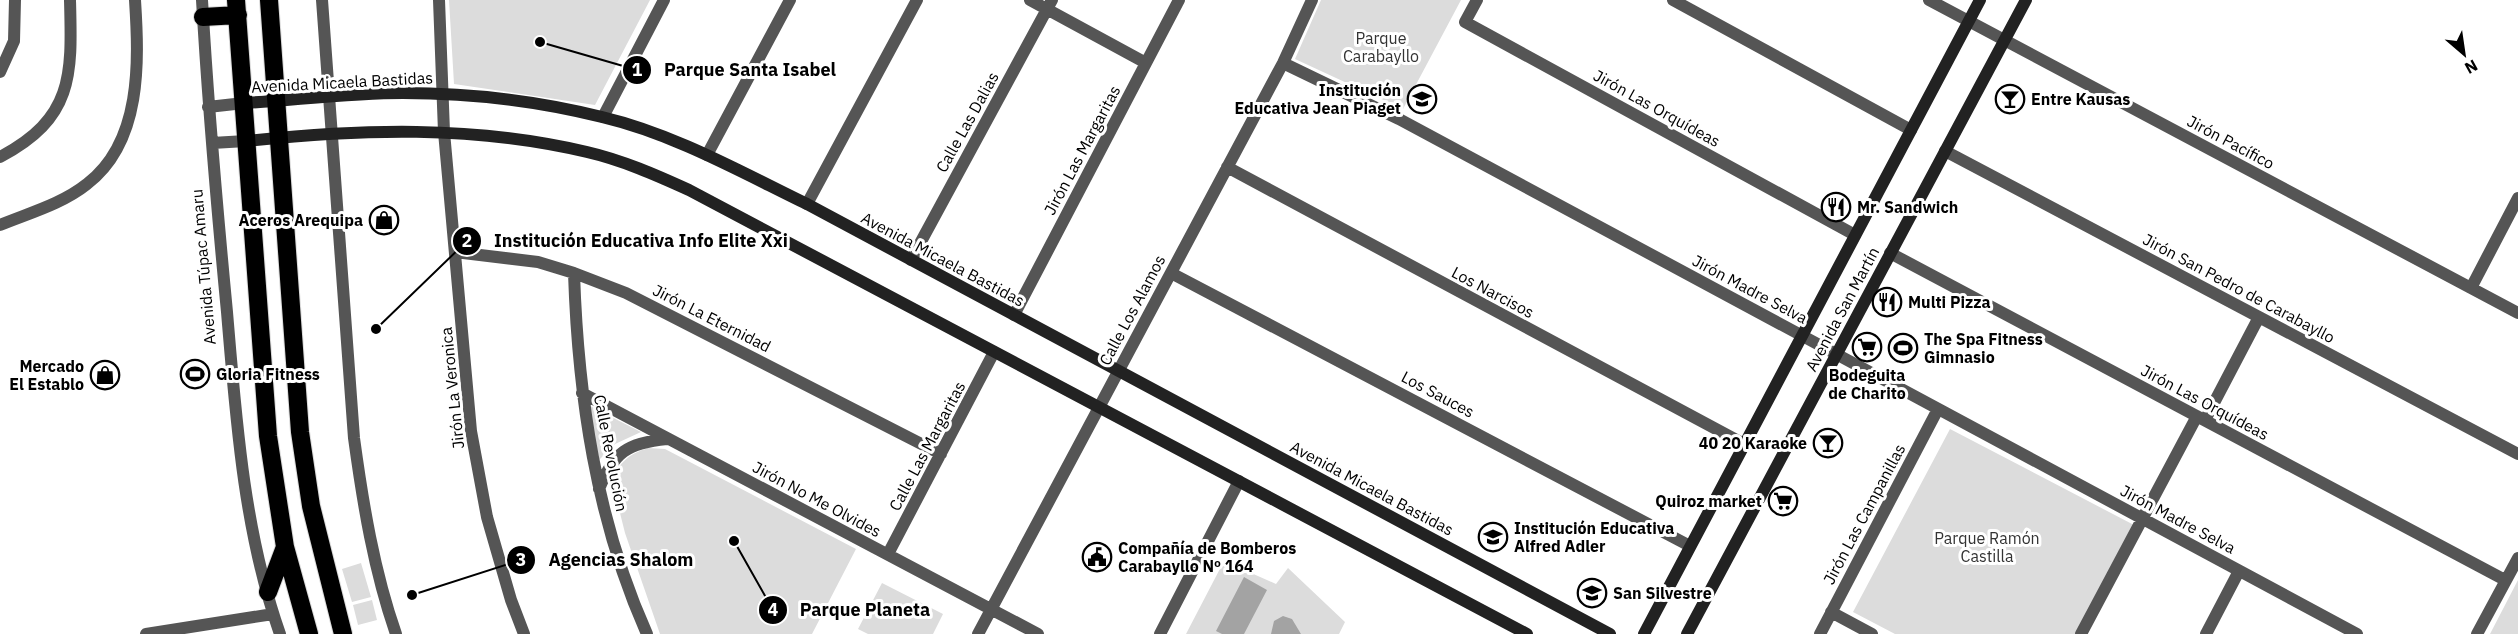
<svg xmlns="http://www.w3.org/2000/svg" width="2518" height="634" font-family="'IBM Plex Sans',sans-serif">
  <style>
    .green { fill: #dcdcdc }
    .water { fill: #a3a3a3 }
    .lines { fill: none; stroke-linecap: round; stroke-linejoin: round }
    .highway-casing { stroke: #dbdbdb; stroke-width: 20 }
    .street { stroke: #555; stroke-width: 12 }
    .secondary { stroke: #222; stroke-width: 12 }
    .highway { stroke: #000; stroke-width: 18 }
    .labels { text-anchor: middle; stroke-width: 6; stroke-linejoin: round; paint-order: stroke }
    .park-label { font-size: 16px; fill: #333; stroke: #fff }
    .street-label { font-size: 16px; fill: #000; stroke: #fff }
    .poi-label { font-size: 16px; font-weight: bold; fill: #000; stroke: #fff; text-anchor: start }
    .leader { fill: none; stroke: #000; stroke-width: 2 }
    .callout-dot { fill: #000; stroke: #fff; stroke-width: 2 }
    .mark-label { font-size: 18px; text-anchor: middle; font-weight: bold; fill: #fff }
    .callout-label { font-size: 18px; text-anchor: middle; font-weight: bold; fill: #000; stroke: #fff; stroke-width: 6; stroke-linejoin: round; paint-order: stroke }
  </style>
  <rect width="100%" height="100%" fill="#fff"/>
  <!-- green -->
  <path class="green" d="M449 0H650L595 105 454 84Z
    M1321 0H1461L1403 109 1295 59Z
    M588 405 641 432 615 444 599 460Z
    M1950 429 2134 525 2076 634H1895L1853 612Z
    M648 448 665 449 856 549 812 634H660L625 533 612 481C619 462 629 454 648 448Z
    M1224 561 1276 584 1288 568 1345 622 1339 634H1186Z
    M361 563 371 597 352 602 342 569Z
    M2518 580V634H2490Z
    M882 583 943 614 933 634H868L858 629Z
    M372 600 377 620 358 625 353 605Z"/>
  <!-- water -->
  <path class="water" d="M1244 577 1267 590 1244 634H1222L1216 631Z
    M1283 616 1292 619 1301 634H1271L1274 621Z"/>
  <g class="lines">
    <!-- highway casing -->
    <g class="highway-casing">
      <path id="highway" d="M236 0 268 436 285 547 309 634
        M269 0 300 432 311 506 343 634
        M203 17 238 15
        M268 592 285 547"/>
    </g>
    <!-- street -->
    <path class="street" d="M202 0C208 104 217 208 227 312 236 420 244 532 280 634
      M322 0 354 438C363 504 374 571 396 634
      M439 0 444 132 471 431 487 517 511 600 524 634
      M1030 0 1146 63
      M1477 0 1465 22 1855 235
      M1673 0 1911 130
      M1929 0 2518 313
      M1283 63 1399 119 2357 634
      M0 72 14 41 15 0
      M208 107 244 103
      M603 117 664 0
      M212 143 246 141
      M1945 151 2518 454
      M707 155 790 0
      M0 157C74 118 72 75 70 0
      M1227 167 1744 444
      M807 204 917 0
      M0 225C29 213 62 204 87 184 142 142 139 62 135 0
      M455 252 538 262 574 273 626 293 941 454
      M1890 253 2505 580
      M911 260 1052 0
      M574 273C578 396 596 520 647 634
      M1171 273 1690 546
      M2471 288 2518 198
      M1014 315 1179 0
      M582 393 1038 634
      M2205 420 2259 317
      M599 489C614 452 627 443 667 439
      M888 554 994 352
      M1831 612 1872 634
      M146 634 273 614
      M978 634 1283 63 1312 0
      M1160 634 1239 481
      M1820 634 1938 409
      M2081 634 2197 416
      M2206 634 2239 571
      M2477 634 2518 558"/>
    <!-- secondary -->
    <path class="secondary" d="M244 103C296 100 350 93 403 93 469 93 538 101 602 117 674 134 741 172 807 204L1610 634
      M246 141C361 129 472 125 587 152 622 160 656 175 689 190L1527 634
      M1644 634 1980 0
      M1687 634 2026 0"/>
    <!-- highway -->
    <use href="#highway" class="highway"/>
  </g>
  <!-- icons -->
  <defs>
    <g id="school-ring" transform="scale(1.5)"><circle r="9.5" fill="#fff" stroke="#000" stroke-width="1.5"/><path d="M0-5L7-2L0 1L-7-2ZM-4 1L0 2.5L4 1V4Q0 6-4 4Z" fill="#000"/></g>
    <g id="bar-ring" transform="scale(1.5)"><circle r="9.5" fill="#fff" stroke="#000" stroke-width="1.5"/><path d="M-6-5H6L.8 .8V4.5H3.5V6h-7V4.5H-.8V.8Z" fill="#000"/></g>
    <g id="restaurant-ring" transform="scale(1.5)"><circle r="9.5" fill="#fff" stroke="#000" stroke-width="1.5"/><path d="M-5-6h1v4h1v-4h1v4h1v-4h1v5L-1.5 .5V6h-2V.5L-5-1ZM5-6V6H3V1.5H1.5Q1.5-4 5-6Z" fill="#000"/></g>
    <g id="shop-ring" transform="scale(1.5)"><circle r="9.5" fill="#fff" stroke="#000" stroke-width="1.5"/><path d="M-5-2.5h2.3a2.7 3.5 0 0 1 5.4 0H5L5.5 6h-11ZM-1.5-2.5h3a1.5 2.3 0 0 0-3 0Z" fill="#000"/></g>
    <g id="supermarket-ring" transform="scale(1.5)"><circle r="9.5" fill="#fff" stroke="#000" stroke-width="1.5"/><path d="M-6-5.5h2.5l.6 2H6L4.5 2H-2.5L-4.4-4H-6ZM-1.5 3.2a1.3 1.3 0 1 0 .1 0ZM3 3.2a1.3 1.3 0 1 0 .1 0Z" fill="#000"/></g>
    <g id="stadium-ring" transform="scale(1.5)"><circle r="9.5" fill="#fff" stroke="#000" stroke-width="1.5"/><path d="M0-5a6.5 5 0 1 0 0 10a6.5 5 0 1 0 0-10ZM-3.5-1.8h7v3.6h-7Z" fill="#000"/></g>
    <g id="civic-ring" transform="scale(1.5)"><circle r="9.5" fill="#fff" stroke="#000" stroke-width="1.5"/><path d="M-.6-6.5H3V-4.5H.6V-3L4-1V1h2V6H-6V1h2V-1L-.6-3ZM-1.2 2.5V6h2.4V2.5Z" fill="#000"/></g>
  </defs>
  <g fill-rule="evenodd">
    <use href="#school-ring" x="1422" y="99"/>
    <use href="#bar-ring" x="2010" y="99"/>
    <use href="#restaurant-ring" x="1836" y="207"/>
    <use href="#shop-ring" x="384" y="220"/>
    <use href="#restaurant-ring" x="1887" y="302"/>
    <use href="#supermarket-ring" x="1867" y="347"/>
    <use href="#stadium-ring" x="1903" y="348"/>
    <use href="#stadium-ring" x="195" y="374"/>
    <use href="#shop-ring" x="105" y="375"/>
    <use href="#bar-ring" x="1828" y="443"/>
    <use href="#supermarket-ring" x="1783" y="501"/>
    <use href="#school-ring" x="1493" y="537"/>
    <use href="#civic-ring" x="1097" y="557"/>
    <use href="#school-ring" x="1592" y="593"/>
  </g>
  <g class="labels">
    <!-- park labels -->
    <g class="park-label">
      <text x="1381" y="44">Parque<tspan x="1381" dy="18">Carabayllo</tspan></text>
      <text x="1987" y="544">Parque Ramón<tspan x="1987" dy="18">Castilla</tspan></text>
    </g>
    <!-- street labels -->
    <g class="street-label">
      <text transform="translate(342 82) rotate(-3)" y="6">Avenida Micaela Bastidas</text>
      <text transform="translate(1657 108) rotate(29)" y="6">Jirón Las Orquídeas</text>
      <text transform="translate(967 122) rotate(-61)" y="6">Calle Las Dalias</text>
      <text transform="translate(2231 142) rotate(28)" y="6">Jirón Pacífico</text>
      <text transform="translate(1082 150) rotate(-62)" y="6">Jirón Las Margaritas</text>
      <text transform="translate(943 259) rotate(28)" y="6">Avenida Micaela Bastidas</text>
      <text transform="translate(203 267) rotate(-95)" y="6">Avenida Túpac Amaru</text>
      <text transform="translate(2239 288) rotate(28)" y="6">Jirón San Pedro de Carabayllo</text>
      <text transform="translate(1750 289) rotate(28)" y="6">Jirón Madre Selva</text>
      <text transform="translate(1493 292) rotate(28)" y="6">Los Narcisos</text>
      <text transform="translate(1842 309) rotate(-62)" y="6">Avenida San Martín</text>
      <text transform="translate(1132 310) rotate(-62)" y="6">Calle Los Alamos</text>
      <text transform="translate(712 318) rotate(27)" y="6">Jirón La Eternidad</text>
      <text transform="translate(452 388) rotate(-96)" y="6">Jirón La Veronica</text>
      <text transform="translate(1438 394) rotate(28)" y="6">Los Sauces</text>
      <text transform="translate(2205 402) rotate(28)" y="6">Jirón Las Orquídeas</text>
      <text transform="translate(927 446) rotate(-62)" y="6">Calle Las Margaritas</text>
      <text transform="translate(611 453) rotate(79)" y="6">Calle Revolución</text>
      <text transform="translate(1372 488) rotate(28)" y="6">Avenida Micaela Bastidas</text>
      <text transform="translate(817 499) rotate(28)" y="6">Jirón No Me Olvides</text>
      <text transform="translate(1864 514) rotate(-62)" y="6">Jirón Las Campanillas</text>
      <text transform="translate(2178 519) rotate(28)" y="6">Jirón Madre Selva</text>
    </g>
    <!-- poi labels -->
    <g class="poi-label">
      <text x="1401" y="96" text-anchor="end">Institución<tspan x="1401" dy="18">Educativa Jean Piaget</tspan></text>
      <text x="2031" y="105">Entre Kausas</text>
      <text x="1857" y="213">Mr. Sandwich</text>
      <text x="363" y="226" text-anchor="end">Aceros Arequipa</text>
      <text x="1908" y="308">Multi Pizza</text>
      <text x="1924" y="345">The Spa Fitness<tspan x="1924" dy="18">Gimnasio</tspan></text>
      <text x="84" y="372" text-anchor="end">Mercado<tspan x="84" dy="18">El Establo</tspan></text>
      <text x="216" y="380">Gloria Fitness</text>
      <text x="1867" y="381" text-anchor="middle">Bodeguita<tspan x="1867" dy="18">de Charito</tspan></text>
      <text x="1807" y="449" text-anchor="end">40 20 Karaoke</text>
      <text x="1762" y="507" text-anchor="end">Quiroz market</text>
      <text x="1514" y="534">Institución Educativa<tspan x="1514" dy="18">Alfred Adler</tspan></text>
      <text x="1118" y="554">Compañía de Bomberos<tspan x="1118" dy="18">Carabayllo Nº 164</tspan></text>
      <text x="1613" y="599">San Silvestre</text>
    </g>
  </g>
  <!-- callouts -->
  <path class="leader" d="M540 42L637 70M376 329L467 241M412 595L521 560M734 541L773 610"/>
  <g class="callout-dot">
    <circle cx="540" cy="42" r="6"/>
    <circle cx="376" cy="329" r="6"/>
    <circle cx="412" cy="595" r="6"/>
    <circle cx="734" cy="541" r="6"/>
    <circle cx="637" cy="70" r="15"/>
    <circle cx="467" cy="241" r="15"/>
    <circle cx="521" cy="560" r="15"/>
    <circle cx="773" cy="610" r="15"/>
  </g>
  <g class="mark-label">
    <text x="637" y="76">1</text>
    <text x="467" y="247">2</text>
    <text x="521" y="566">3</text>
    <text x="773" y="616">4</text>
  </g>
  <g class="callout-label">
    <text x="750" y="76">Parque Santa Isabel</text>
    <text x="641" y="247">Institución Educativa Info Elite Xxi</text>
    <text x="621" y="566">Agencias Shalom</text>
    <text x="865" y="616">Parque Planeta</text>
  </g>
  <!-- north arrow -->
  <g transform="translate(2464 54) rotate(151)" stroke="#ffffff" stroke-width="4.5" paint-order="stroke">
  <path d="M0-4.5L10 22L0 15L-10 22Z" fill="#000000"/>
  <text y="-9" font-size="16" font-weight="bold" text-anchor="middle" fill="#000000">N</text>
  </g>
</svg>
